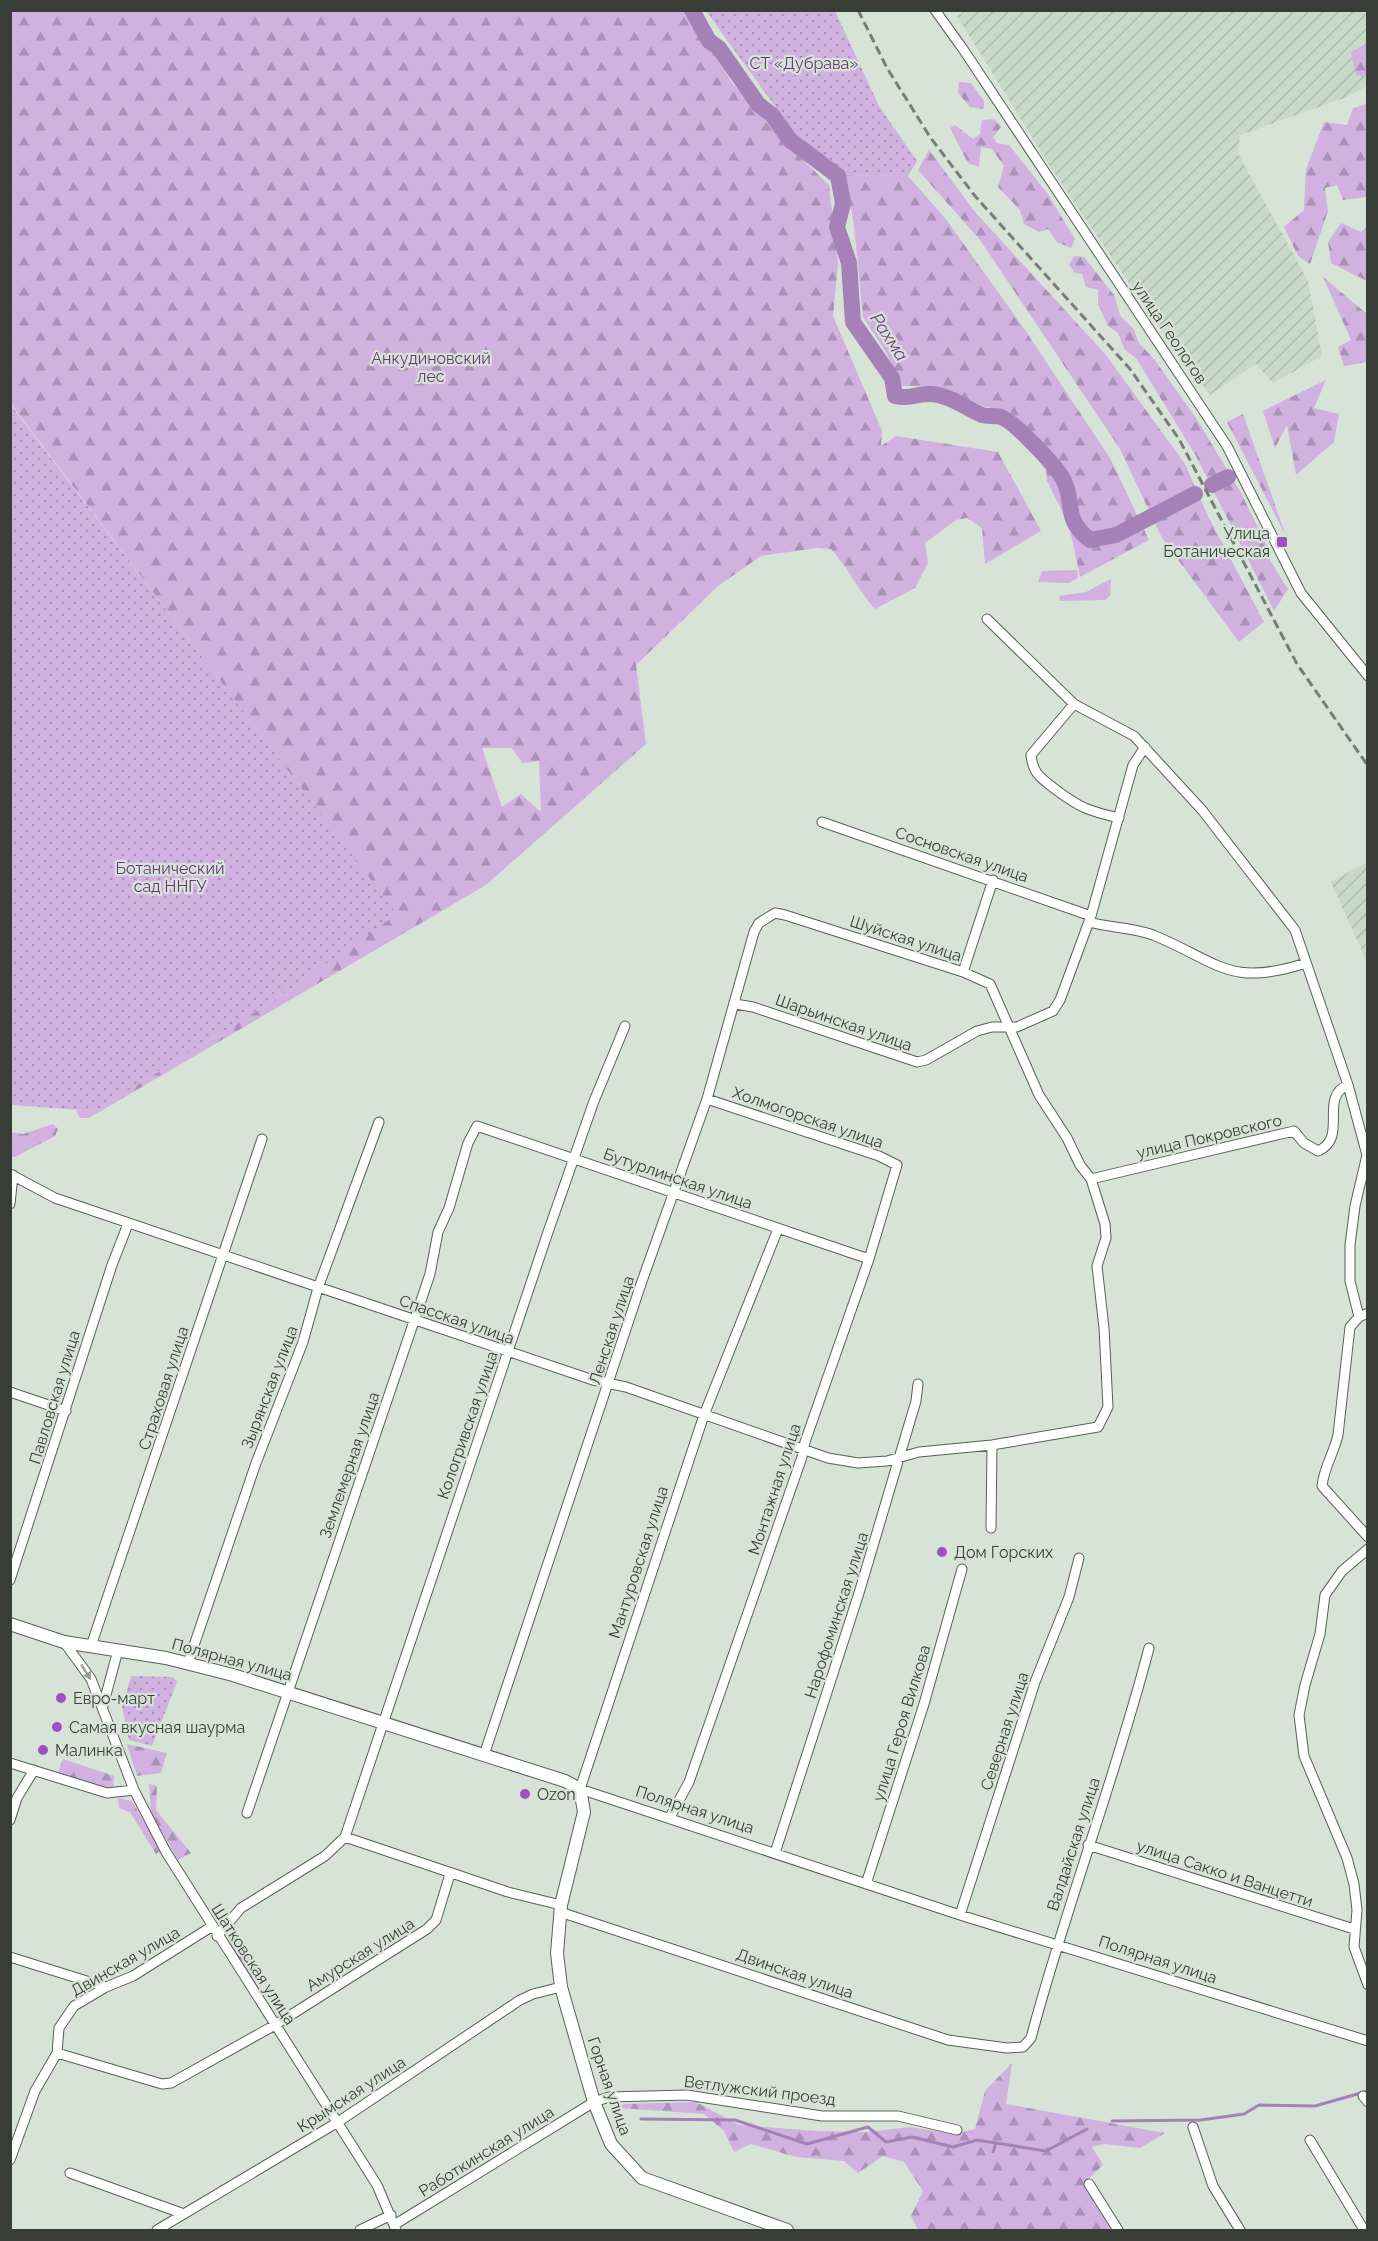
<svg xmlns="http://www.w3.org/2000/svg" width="1378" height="2241" font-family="Raleway,sans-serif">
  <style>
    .industrial { fill: url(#industrial-furrows) }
    .grass { fill: #d0b1e0 }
    .forest { fill: url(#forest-firs); fill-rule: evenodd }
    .park { fill: url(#park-dots) }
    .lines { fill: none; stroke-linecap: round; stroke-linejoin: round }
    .stream { stroke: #a581b8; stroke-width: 3 }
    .river { stroke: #a581b8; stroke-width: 16 }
    .minor-casing { stroke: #576057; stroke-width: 11 }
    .major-casing { stroke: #576057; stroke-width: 14 }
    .minor { stroke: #fff; stroke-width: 9 }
    .major { stroke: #fff; stroke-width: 12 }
    .rail { stroke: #777e77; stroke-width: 3; stroke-dasharray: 9 4.5; stroke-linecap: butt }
    .oneway { fill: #9c9e9c }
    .poi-dot { fill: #9e50c1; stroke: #d8e3d8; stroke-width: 2 }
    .labels { text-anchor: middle; stroke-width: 4.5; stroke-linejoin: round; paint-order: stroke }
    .park-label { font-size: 16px; fill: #64367a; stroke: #d8e3d8 }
    .street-label { font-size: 16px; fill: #383d38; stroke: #d8e3d8 }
    .poi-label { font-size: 16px; fill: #383d38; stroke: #d8e3d8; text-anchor: start }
    .water-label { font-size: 18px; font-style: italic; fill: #6e3f84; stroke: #d8e3d8 }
  </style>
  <defs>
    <pattern id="industrial-furrows" width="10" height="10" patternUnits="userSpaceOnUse" patternTransform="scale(1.5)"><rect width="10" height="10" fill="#c8d9c8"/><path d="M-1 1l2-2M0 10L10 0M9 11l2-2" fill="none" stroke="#adbbad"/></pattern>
    <pattern id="forest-firs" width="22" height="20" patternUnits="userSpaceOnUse" patternTransform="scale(1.5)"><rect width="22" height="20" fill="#d0b1e0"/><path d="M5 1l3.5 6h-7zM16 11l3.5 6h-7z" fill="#aa91b7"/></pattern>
    <pattern id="park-dots" width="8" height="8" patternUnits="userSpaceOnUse" patternTransform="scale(1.5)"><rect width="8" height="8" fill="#d0b1e0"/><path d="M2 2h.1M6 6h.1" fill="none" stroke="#aa91b7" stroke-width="1.8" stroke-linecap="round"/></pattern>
  </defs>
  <rect width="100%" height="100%" fill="#d8e3d8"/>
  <!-- industrial -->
  <path class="industrial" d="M961 10 1367 11V86L1347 97 1240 135 1238 153 1308 281 1322 356 1273 383 1256 364 1210 395 1165 336 1051 168 957 16 962 13Z
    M1367 862V962L1331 882Z"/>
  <!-- grass -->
  <path class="grass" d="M1077 570 1078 578 1069 583 1038 582 1042 571Z
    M1111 579 1110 596 1105 600 1060 601 1059 596 1086 592Z"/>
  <!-- forest -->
  <path class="forest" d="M11 11H688L732 83 784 142 829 185 838 263 833 316 882 431 881 446 896 436 998 452 1041 531 985 564 982 528 967 518 956 520 925 543 928 563 915 588 875 609C858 590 848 568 831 549L817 548 761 556 718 586 636 665 646 744 486 885 89 1118H80L76 1110 95 1111 277 998 396 914 11 404ZM482 748H511L523 763 539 761 541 812 521 794 502 807Z
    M1367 44V77L1356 75 1351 52Z
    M959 82 971 83 984 101V109L970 107 958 93Z
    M1367 104V197L1343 200 1337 185 1325 188 1328 211 1310 264 1298 256 1284 227 1304 210 1306 169 1324 122 1347 125 1353 108Z
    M994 119 1001 127 993 137 997 143 1009 145 1047 193 1075 239 1071 248 1057 242 1048 229 1039 232 1024 224 1020 210 998 187 1004 166 992 149 981 147 979 167 968 163 950 128 955 125 973 139 980 134 982 120Z
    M929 150 975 212 1106 355 1185 464 1207 514 1264 622 1239 642 1162 538 1120 449 980 240 918 170Z
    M845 175 908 176 945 218 1023 327 1110 458 1149 540 1080 577 1069 525 1047 481 1044 445 1010 412 986 407 936 387 902 386 886 352 863 317 854 226Z
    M1341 223 1361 232 1367 226V281L1331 263 1328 242Z
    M1074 256 1084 257 1114 295 1121 317 1133 328 1139 343 1154 359 1196 418 1240 491 1270 552 1269 559 1288 589 1274 611 1196 456 1136 358 1125 350 1118 333 1108 326 1098 304V290L1086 287 1082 274 1075 273 1069 265Z
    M1323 277 1367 314V362L1344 366 1338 347 1351 340Z
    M1326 380 1314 408 1339 414 1334 442 1296 475 1287 425 1275 448 1263 411Z
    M1243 414 1286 536 1227 422Z
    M53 1124 58 1129 55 1136 15 1157 11 1156V1132L23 1134Z
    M127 1744 167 1753 161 1773 137 1776Z
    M63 1759 114 1776 113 1789 57 1775Z
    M149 1784 157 1786 156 1810 191 1853 178 1860 151 1813Z
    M118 1798 132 1801 161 1851 156 1854 130 1812 119 1808Z
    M233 1932 260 1974 255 1985 228 1941Z
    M1012 2063 1006 2104 1165 2133 1140 2148 1104 2144 1092 2147 1103 2165 1084 2183 1111 2230H918L911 2216 923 2191 904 2162 883 2156 858 2173 844 2161 796 2157 751 2144 734 2152 724 2131 704 2114 619 2108 623 2104 696 2102 739 2125 817 2131 866 2132 911 2127 953 2134 975 2129 985 2091Z"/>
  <!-- park -->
  <path class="park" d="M706 11H835L879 106 917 161 908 176 845 175 795 134Z
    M10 404 397 914 277 998 95 1111 11 1105Z
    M131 1676 173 1677 177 1682 152 1746 129 1740 122 1707Z"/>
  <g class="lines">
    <!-- stream -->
    <path class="stream" d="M641 2119 735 2120 807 2144 868 2127 886 2142 912 2137 953 2147 977 2140 1046 2151 1087 2129
      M1112 2121 1201 2120 1244 2114 1259 2105 1315 2106 1368 2091
      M993 2152 996 2143"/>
    <!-- river -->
    <path class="river" d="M692 10 709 41 719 48 758 104 772 115 790 140 838 176 843 203 837 227 849 263 853 322 892 378 895 396C912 400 917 393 931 394 949 395 966 408 982 415 988 417 995 415 1001 417 1015 422 1055 465 1063 479 1076 502 1061 517 1090 540L1116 535 1195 494
      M1212 485 1228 477"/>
    <!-- minor casing -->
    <g class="minor-casing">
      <path id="minor" d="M935 10 963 49 1227 446 1301 593 1368 676
        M987 619 1074 704 1134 736 1202 810 1295 930 1348 1085 1367 1155 1355 1206 1350 1245V1281L1359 1317
        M1074 704 1031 755C1033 774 1041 778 1055 789 1080 808 1089 811 1119 818
        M822 822 1091 916
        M1089 922C1110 928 1132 927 1153 935 1219 962 1229 988 1306 963
        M963 972 993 880
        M735 1004 753 1007 917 1062 926 1060 977 1031 992 1027H1017L1053 1011 1060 1000 1091 916 1133 765 1145 747
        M10 1174 55 1198 593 1380 626 1387 828 1458 858 1463 887 1461 919 1452 992 1445 1098 1427 1108 1407 1104 1328 1097 1266 1106 1238 1105 1224 1091 1179 1080 1165 1067 1138 1039 1095 990 984 963 972 785 915 775 913 759 923 754 932 707 1099 641 1284 484 1755
        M1091 1179 1294 1131 1304 1143 1318 1151C1349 1138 1318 1097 1348 1085
        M10 1204 13 1175
        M778 1229 704 1415 580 1789 960 1915 1368 2041
        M1368 1313 1359 1317 1350 1327 1338 1435C1334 1453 1324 1467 1322 1486L1368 1537
        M10 1392 66 1411
        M991 1528 992 1445
        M1368 1549 1342 1571 1325 1595 1320 1634 1305 1685 1299 1715 1304 1756 1347 1858 1354 1884 1357 1910 1354 1947 1368 1985
        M10 1580 112 1265 128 1224
        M64 1642 91 1679 134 1790 166 1852 377 2185 396 2230
        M91 1646 262 1139
        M188 1663 256 1463 303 1342 318 1288 379 1122
        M103 1706 118 1650
        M10 1763 107 1793 134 1790
        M247 1813 430 1274 438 1232 449 1208 468 1143 477 1126 869 1259
        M670 1817 689 1782 802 1457 805 1442 869 1259 897 1165 879 1156 707 1099
        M10 1820 17 1798 34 1770
        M345 1837 548 1232 594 1101 625 1026
        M1088 1845 1354 1929
        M775 1853 859 1593 916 1401 918 1384
        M866 1884 924 1704 962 1569
        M560 1912 948 2040 1007 2048 1023 2047 1031 2038C1066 1906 1115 1779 1149 1648
        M960 1915 1035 1682 1069 1597 1079 1558
        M217 1936 241 1908 325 1856 345 1837 508 1892 561 1905
        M10 1957 106 1987
        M57 2053 162 2084 171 2083 275 2025 427 1929 436 1920 450 1874
        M1363 2096 1368 2102
        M1193 2127 1213 2186 1240 2230
        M1310 2140 1364 2230
        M10 2160 35 2091 57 2053 59 2028 74 2006 106 1987 133 1976 211 1927
        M70 2173 184 2214
        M1089 2184 1118 2230
        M394 2225 594 2102 609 2097 687 2095 822 2116H898L957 2130
        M157 2230 338 2122 520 2000 533 1994 561 1987
        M360 2230 391 2215"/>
    </g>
    <!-- major casing -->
    <g class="major-casing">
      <path id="major" d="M10 1624 64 1642 166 1658 233 1675 565 1781 580 1789 584 1812 561 1905 557 1953 561 1987 594 2102 611 2144 642 2178 787 2230"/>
    </g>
    <!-- minor -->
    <use href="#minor" class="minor"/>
    <!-- major -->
    <use href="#major" class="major"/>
    <!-- rail -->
    <path class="rail" d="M858 10 887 68 930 137 975 196 1130 369 1179 439 1297 664 1368 766"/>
  </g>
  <!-- one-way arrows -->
  <defs><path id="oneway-solid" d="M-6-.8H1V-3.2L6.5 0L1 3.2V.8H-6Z" transform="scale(1.5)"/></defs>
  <use class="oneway" href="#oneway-solid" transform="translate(86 1672) rotate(58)"/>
  <!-- markers -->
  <g class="poi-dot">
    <rect x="1276" y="536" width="12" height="12" rx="3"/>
    <circle cx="942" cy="1552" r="6"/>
    <circle cx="61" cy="1698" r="6"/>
    <circle cx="57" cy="1727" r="6"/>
    <circle cx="43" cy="1750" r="6"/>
    <circle cx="525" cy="1794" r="6"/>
  </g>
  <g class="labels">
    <!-- park labels -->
    <g class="park-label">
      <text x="804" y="69">СТ «Дубрава»</text>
      <text x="431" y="364">Анкудиновский<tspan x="431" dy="18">лес</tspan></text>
      <text x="170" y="874">Ботанический<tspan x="170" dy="18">сад ННГУ</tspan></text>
    </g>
    <!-- street labels -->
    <g class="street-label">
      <text transform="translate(1170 332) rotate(56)" y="6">улица Геологов</text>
      <text transform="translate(962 854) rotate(19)" y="6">Сосновская улица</text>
      <text transform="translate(906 938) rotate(18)" y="6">Шуйская улица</text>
      <text transform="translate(844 1022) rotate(19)" y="6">Шарьинская улица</text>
      <text transform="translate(808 1117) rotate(19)" y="6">Холмогорская улица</text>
      <text transform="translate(1209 1136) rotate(-13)" y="6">улица Покровского</text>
      <text transform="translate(678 1178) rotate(19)" y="6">Бутурлинская улица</text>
      <text transform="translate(457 1319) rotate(19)" y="6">Спасская улица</text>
      <text transform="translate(611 1330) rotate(-72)" y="6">Ленская улица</text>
      <text transform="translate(269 1387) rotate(-69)" y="6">Зырянская улица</text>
      <text transform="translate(163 1388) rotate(-72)" y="6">Страховая улица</text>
      <text transform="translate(54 1397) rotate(-73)" y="6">Павловская улица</text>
      <text transform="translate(467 1425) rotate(-71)" y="6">Кологривская улица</text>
      <text transform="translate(349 1465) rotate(-71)" y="6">Землемерная улица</text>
      <text transform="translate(774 1489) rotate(-72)" y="6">Монтажная улица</text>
      <text transform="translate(638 1562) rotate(-72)" y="6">Мантуровская улица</text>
      <text transform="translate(836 1615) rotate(-72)" y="6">Нарофоминская улица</text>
      <text transform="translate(232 1659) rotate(15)" y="6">Полярная улица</text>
      <text transform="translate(901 1723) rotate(-73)" y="6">улица Героя Вилкова</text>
      <text transform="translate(1004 1731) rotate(-72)" y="6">Северная улица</text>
      <text transform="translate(695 1809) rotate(18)" y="6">Полярная улица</text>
      <text transform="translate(1073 1844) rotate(-72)" y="6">Валдайская улица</text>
      <text transform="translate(1225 1873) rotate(18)" y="6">улица Сакко и Ванцетти</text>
      <text transform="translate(360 1954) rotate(-32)" y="6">Амурская улица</text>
      <text transform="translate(1158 1959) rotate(18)" y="6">Полярная улица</text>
      <text transform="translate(125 1961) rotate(-30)" y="6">Двинская улица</text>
      <text transform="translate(254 1964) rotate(57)" y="6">Шатковская улица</text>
      <text transform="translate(795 1973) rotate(19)" y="6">Двинская улица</text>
      <text transform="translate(610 2086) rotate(71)" y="6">Горная улица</text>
      <text transform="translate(760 2090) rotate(7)" y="6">Ветлужский проезд</text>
      <text transform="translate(351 2094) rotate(-33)" y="6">Крымская улица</text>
      <text transform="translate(486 2151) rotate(-32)" y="6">Работкинская улица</text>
    </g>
    <!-- poi labels -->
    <g class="poi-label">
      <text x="1270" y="539" text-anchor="end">Улица<tspan x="1270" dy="18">Ботаническая</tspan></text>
      <text x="954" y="1558">Дом Горских</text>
      <text x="73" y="1704">Евро-март</text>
      <text x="69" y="1733">Самая вкусная шаурма</text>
      <text x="55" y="1756">Малинка</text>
      <text x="537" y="1800">Ozon</text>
    </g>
    <!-- water labels -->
    <g class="water-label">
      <text transform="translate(889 337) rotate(57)" y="6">Рахма</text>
    </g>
  </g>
  <!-- border -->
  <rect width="1378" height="2241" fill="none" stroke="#383d38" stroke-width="24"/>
</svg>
